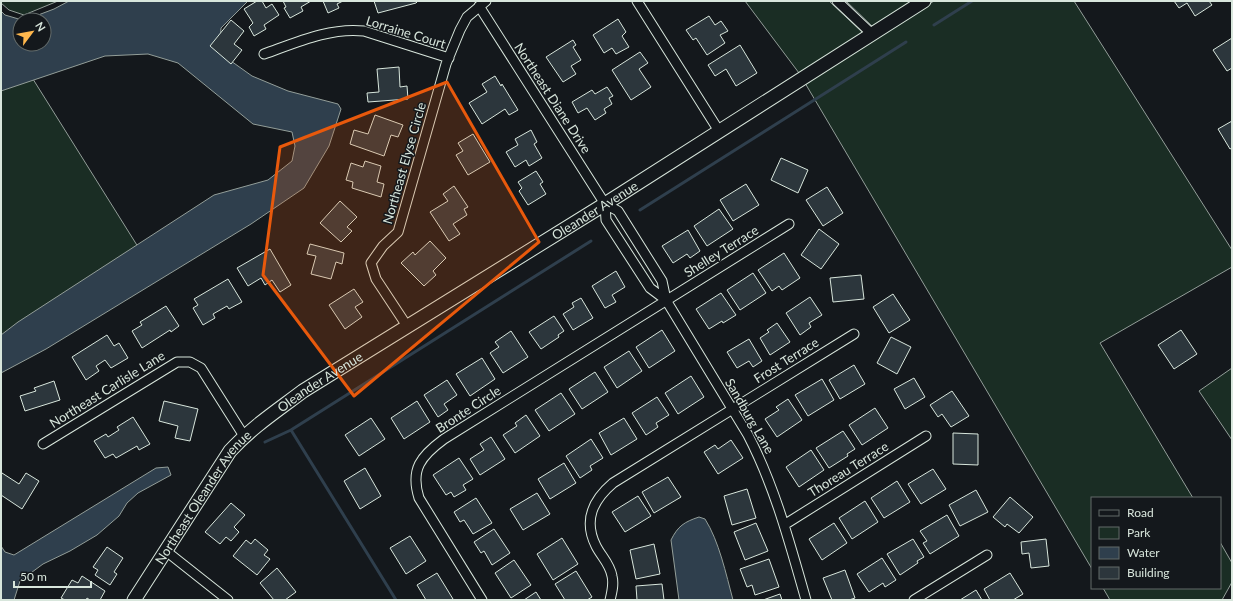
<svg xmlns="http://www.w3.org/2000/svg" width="1233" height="601" font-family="Lato,sans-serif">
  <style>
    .green { fill: #1a2d24; stroke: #939e99 }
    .water { fill: #2f3f4d; stroke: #939e99 }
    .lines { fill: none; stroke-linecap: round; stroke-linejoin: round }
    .stream { stroke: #2f3f4d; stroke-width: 3 }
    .building { fill: #2c363c; stroke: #d8e6dc }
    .street-casing { stroke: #d8e6dc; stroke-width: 11 }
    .secondary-casing { stroke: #d8e6dc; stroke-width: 15 }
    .street { stroke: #14181c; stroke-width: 9 }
    .secondary { stroke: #14181c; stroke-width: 13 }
    .marked { fill: #e8590c; fill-opacity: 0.2; stroke: #e8590c; stroke-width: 3; stroke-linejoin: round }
    .labels { text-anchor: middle; stroke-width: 3; stroke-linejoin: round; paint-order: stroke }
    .street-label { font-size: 13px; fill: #d8e6dc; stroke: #14181c }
  </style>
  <rect width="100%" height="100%" fill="#14181c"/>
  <!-- green -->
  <path class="green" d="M1 1H58L24 15 9 10 1 3Z
    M745 1H829L863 33 799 73Z
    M846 1H914L873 27Z
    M934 1H1074L1232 250V267L1100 343 1193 498H1092V569L805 83Z
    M1 28 140 250 1 339Z
    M1232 368V440L1199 391Z
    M1220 542 1232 563V582L1222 600H1110L1103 588H1220Z"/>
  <!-- water -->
  <path class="water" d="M69 1H248L221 28 220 43 231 61 252 76 288 91 338 104 341 109 329 146 304 188 251 224 46 349 1 373V335L18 322 214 195 268 180 292 161 295 146 292 132 253 124 178 63 148 54 105 56 1 91V11L5 15 22 20H20V44H44V20H25L54 9Z
    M168 467 171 475 138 493 127 503 119 516 97 535 70 551 43 564 20 581 14 600H1V546L5 552 14 555 156 468Z
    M699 517 705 519C719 541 726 574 733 600H679L671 540C678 526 684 522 699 517Z"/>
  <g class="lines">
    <!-- stream -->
    <path class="stream" d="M934 25 972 1
      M640 210 906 42
      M291 430 396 600
      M265 442 291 430 591 241"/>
  </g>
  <!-- building -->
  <path class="building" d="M257 1H262L266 8 272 4 279 15 264 25 266 29 254 36 249 27 253 23 244 9Z
    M283 1H311L301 7 303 11 290 18 284 8 286 7Z
    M323 1H343L337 4 339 8 328 13Z
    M374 1H418L416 3 378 13Z
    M1174 1H1209L1212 5 1195 16 1187 3 1179 8Z
    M709 16 715 25 721 21 728 31 720 35 725 43 707 55 696 38 693 40 686 30Z
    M618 19 626 32 622 36 629 47 616 54 612 48 604 53 593 35Z
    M231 20 244 31 234 44 242 50 231 64 210 46Z
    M1232 38V68L1227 71 1213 50Z
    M573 40 576 45 573 47 581 60 571 66 576 74 563 82 546 57Z
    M740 45 757 73 736 86 726 69 715 76 708 65Z
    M640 52 648 63 639 69 651 87 631 100 612 70Z
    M399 67 400 87 407 86 408 99 368 102 367 93 379 92 377 69Z
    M495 76 501 86 502 84 518 110 509 115 505 109 482 124 469 103 487 92 482 84Z
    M607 87 613 96 609 98 612 104 604 109 606 113 595 120 587 108 578 113 572 102 592 90 595 94Z
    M375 115 403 125 398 137 391 135 384 156 350 144 354 130 368 134Z
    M1232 121V148L1230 149 1218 129Z
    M531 130 537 142 534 144 542 158 529 166 526 160 515 167 506 152 518 145 515 139Z
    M473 134 490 162 468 175 456 155 463 151 458 143Z
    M781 158 808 170 798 193 771 180Z
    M365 161 381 166 377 182 384 184 381 197 352 188 353 182 346 180 351 163 363 167Z
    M536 171 543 182 540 184 546 194 528 205 519 191 522 188 518 182Z
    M746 184 759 205 733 221 720 200Z
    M454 186 468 207 464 209 467 215 453 224 460 234 449 241 430 212 448 201 443 194Z
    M827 187 843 213 823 226 806 200Z
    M340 201 357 217 347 227 352 231 341 242 320 223Z
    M719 209 733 229 707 246 694 226Z
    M819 229 839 244 821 269 801 255Z
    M688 230 700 251 690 258 687 254 673 263 662 246Z
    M430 241 446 258 433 271 436 275 424 286 401 263 413 252 415 255Z
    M310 244 344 253 342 264 336 262 331 279 311 274 316 256 307 254Z
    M270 249 291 285 280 292 272 280 265 285 261 278 248 286 237 268Z
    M784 253 800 278 782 290 779 286 772 291 758 270Z
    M616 271 625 287 612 295 616 302 605 308 592 286Z
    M753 273 766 293 740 310 727 290Z
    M861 275 864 299 833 302 830 278Z
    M228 279 242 302 229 309 227 306 213 314 215 318 203 325 193 308 198 305 194 299Z
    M354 289 363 302 355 307 362 317 345 329 329 305Z
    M721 293 736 315 723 323 722 321 709 329 696 309Z
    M893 294 910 320 889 333 873 307Z
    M810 297 822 315 809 323 811 327 800 335 786 313Z
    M581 298 593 318 573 330 563 314 574 307 572 303Z
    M166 306 179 326 171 332 170 330 142 348 132 331 142 325 140 322Z
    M554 316 564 331 558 335 559 337 541 349 529 332Z
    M777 323 790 342 770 355 760 338 769 332 767 330Z
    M662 330 675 351 649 368 636 347Z
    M1181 330 1197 354 1174 369 1158 345Z
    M511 331 528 357 503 373 490 353 499 347 495 342Z
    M107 335 114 346 119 343 128 358 111 368 105 360 96 366 99 371 86 380 72 357Z
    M891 337 911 347 897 374 877 363Z
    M749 339 762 361 753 367 749 361 737 368 727 352Z
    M629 351 642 371 617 388 604 367Z
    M482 358 495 379 470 396 456 374Z
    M854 365 865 384 840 399 829 380Z
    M595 372 608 392 582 409 569 389Z
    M691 376 704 397 678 414 665 393Z
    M914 378 925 397 905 409 894 389Z
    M822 379 834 400 808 416 795 395Z
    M447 380 457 395 444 404 448 410 438 417 424 395Z
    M54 381 60 400 25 411 20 396 36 391 34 388Z
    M952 391 969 416 951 427 942 414 938 417 930 405Z
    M561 393 575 414 549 431 535 410Z
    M657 397 669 415 656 423 658 427 646 435 632 413Z
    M788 399 802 420 777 437 765 419 779 410 776 407Z
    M164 401 198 409 190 441 175 438 178 426 159 421Z
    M417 401 430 422 404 439 391 418Z
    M875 408 888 428 862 445 849 425Z
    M526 415 540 436 515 453 503 435 517 426 515 423Z
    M133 417 150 444 139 450 137 446 116 458 113 454 105 458 94 441 106 434 108 437 119 430 117 427Z
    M371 418 385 439 359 456 345 435Z
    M624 418 637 439 611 455 599 433Z
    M843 431 855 449 847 454 848 456 829 468 816 448Z
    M953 433 978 434V465L953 464Z
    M491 437 505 459 480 475 470 459 484 450 480 444Z
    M591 439 603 458 590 466 592 470 580 478 566 456Z
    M731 440 743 458 718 474 704 452 715 445 718 449Z
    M811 450 824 470 799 487 786 467Z
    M459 458 473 479 463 485 466 490 454 497 451 492 446 495 433 475Z
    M564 463 576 483 550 499 538 479Z
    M365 468 381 496 360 509 344 481Z
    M933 469 946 489 921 504 908 484Z
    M2 473 19 484 26 473 39 481 22 509 1 495V476Z
    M668 477 681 497 654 513 642 492Z
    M897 481 910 502 884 518 871 498Z
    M747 489 756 518 732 525 724 496Z
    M976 490 988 512 960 526 949 505Z
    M537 493 550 514 523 530 510 509Z
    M638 496 651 516 625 532 612 512Z
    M1010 497 1033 517 1019 533 1007 524 1005 527 993 517Z
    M476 498 492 523 473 534 464 520 460 522 454 512Z
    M865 501 878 522 852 539 839 518Z
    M231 503 245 515 234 527 239 532 231 541 226 537 220 544 205 532Z
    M947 515 959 536 930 554 923 543 927 541 920 531Z
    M756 523 768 551 745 560 734 532Z
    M834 523 847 543 822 560 809 539Z
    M494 529 510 553 492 565 484 551 481 553 474 542Z
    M410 536 426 561 406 574 390 548Z
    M562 538 578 564 553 580 537 554Z
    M255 539 268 550 264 555 270 559 257 575 233 556 246 540 251 544Z
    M913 539 924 557 917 561 918 563 900 575 887 554Z
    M1046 539 1049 566 1031 568 1029 553 1022 554 1021 542Z
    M654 544 660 574 636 579 630 550Z
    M107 547 123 558 114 572 117 574 110 585 95 575 98 570 93 567Z
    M882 558 896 580 885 587 883 583 869 592 857 574Z
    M769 559 779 587 755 595 752 585 747 587 740 569Z
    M514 560 531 585 511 598 495 573Z
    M277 568 296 592 285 600H274L260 583Z
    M845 570 855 598 849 600H832L823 578Z
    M576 571 592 597 587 600H565L555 584Z
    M437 573 453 599 450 600H426L417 585Z
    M1010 573 1023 594 1013 600H990L984 589Z
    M82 576 105 591 100 600H90L87 598 86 600H65L61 598 72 580 78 583Z
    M662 584 664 600H637L636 586Z
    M976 590 982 600H960Z
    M536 592 541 600H524Z
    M780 594 782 600H763Z"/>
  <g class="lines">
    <!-- street casing -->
    <g class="street-casing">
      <path id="street" d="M637 1 719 131
        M837 1 872 34
        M479 6 605 204 618 211 662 281 666 300 748 435C775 487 790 544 806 600
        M264 54C295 43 330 27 364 31L449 58
        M605 204 606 220 650 288 666 300
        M407 326 376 279 371 263 383 246 398 232 446 64 460 30 467 17 486 1
        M43 444 177 362H190L201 368 244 436
        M784 525 926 436
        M166 551 228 600
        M482 600 419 498C410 469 421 456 444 439L789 224
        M610 600C612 592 614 584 612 576 610 564 601 556 596 546 583 520 593 500 613 483L854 334
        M914 600 987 555"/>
    </g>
    <!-- secondary casing -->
    <g class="secondary-casing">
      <g id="secondary">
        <path id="s1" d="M134 600 230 451C252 427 278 410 303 391L605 204 924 1"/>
      </g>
    </g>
    <!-- street -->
    <use href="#street" class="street"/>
    <!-- secondary -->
    <use href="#secondary" class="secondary"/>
  </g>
  <!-- marked area -->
  <path class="marked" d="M447 82 539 242 354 396 263 275 280 147Z"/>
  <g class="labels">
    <!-- street labels -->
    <g class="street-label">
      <text transform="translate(406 32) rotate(17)" y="5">Lorraine Court</text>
      <text transform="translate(553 98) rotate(57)" y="5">Northeast Diane Drive</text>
      <text transform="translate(404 163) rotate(-74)" y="5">Northeast Elyse Circle</text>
      <text dy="5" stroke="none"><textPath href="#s1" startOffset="615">Oleander Avenue</textPath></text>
      <text transform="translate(721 251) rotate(-32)" y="5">Shelley Terrace</text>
      <text transform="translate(786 360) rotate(-32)" y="5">Frost Terrace</text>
      <text dy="5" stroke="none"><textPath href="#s1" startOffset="291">Oleander Avenue</textPath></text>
      <text transform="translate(107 389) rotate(-32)" y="5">Northeast Carlisle Lane</text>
      <text transform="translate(468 409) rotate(-33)" y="5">Bronte Circle</text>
      <text transform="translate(750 416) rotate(60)" y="5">Sandburg Lane</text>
      <text transform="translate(848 469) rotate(-32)" y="5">Thoreau Terrace</text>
      <text dy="5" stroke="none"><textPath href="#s1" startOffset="124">Northeast Oleander Avenue</textPath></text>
    </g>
  </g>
  <!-- border -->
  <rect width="1233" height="601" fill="none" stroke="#d8e6dc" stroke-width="4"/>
  <!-- legend -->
  <rect x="1091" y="497" width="130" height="92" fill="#14181c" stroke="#626a69"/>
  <rect x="1099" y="510" width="20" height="6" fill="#14181c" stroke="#626a69"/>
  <text x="1127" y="517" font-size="12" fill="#d8e6dc">Road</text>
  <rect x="1099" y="527" width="20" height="12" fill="#1a2d24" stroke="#626a69"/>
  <text x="1127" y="537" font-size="12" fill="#d8e6dc">Park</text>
  <rect x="1099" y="547" width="20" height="12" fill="#2f3f4d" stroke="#626a69"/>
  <text x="1127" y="557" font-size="12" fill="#d8e6dc">Water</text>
  <rect x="1099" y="567" width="20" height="12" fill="#2c363c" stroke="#626a69"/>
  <text x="1127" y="577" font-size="12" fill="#d8e6dc">Building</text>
  <!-- north arrow -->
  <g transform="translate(32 32) rotate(58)"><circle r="19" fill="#14181c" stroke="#626a69"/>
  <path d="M0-3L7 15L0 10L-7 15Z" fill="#ffb74d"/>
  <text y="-6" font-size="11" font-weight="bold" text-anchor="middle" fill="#d8e6dc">N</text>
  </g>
  <!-- scale -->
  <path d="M14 581v6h77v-6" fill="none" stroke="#d8e6dc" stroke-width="2"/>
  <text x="20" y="581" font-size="12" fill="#d8e6dc" stroke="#14181c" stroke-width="3" paint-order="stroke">50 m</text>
</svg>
